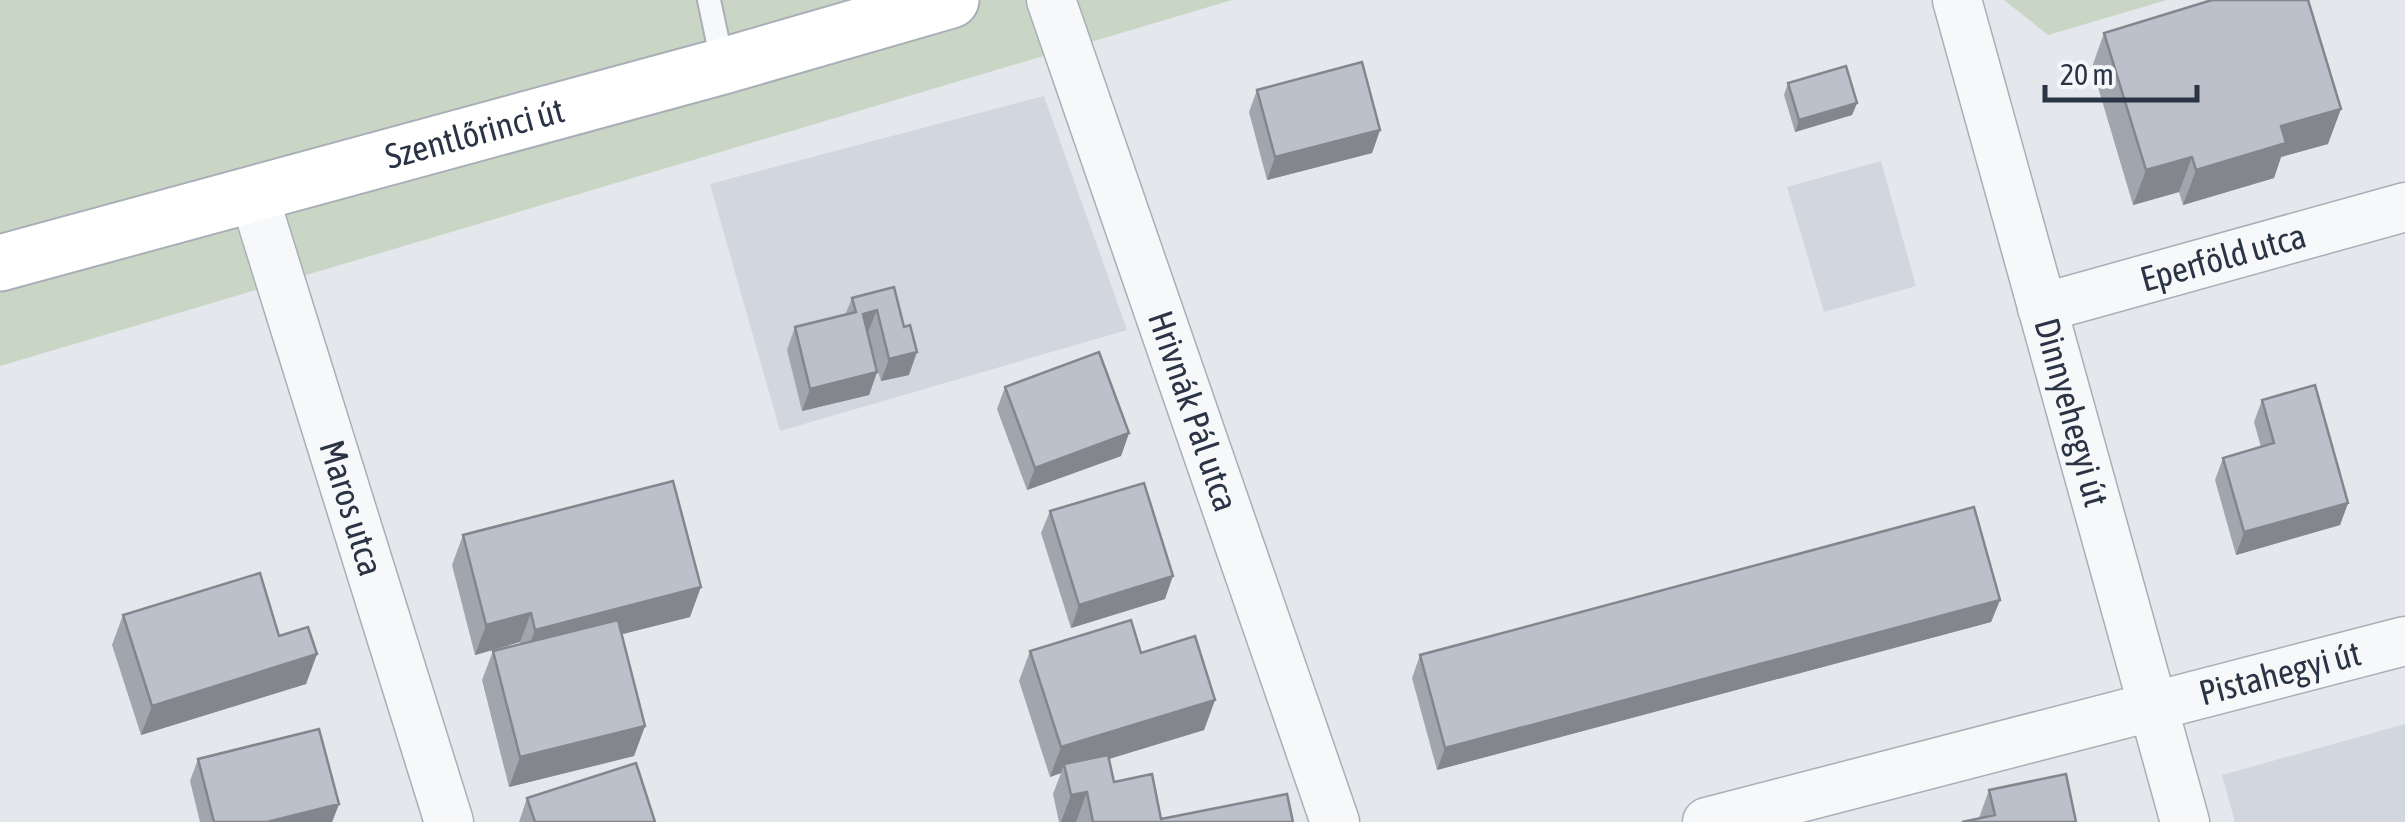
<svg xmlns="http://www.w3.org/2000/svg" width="2405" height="822" font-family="'Asap Condensed',sans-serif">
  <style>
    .built { fill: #d2d6de }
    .green { fill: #c9d6c5 }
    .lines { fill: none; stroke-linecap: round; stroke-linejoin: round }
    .service-casing { stroke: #a9aeb7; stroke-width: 26 }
    .minor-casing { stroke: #a9aeb7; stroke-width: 51 }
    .secondary-casing { stroke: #a9aeb7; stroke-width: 59 }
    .service { stroke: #f7f8fa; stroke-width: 22 }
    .minor { stroke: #f7f8fa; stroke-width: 48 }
    .secondary { stroke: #fff; stroke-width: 55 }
    .wall { fill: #a1a5ae }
    .shaded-wall { fill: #83868d }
    .building { fill: #bbc0ca; stroke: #83868d; stroke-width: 2.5 }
    .labels { text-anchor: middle; stroke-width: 10; stroke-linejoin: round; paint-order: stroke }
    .street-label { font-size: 35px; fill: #2b3445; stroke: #f4f6f9 }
  </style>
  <rect width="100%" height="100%" fill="#e4e7ec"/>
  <!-- built -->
  <path class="built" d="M1044 96 1127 330 780 431 710 184Z
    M1881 161 1916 286 1824 312 1787 187Z
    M2405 724V822H2235L2222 775Z"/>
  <!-- green -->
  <path class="green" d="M0 0H1232L0 366Z
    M2004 0H2167L2048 35Z"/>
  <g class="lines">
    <!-- service casing -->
    <g class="service-casing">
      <path id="service" d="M709 0 723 66"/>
    </g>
    <!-- minor casing -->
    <g class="minor-casing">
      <g id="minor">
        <path id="s1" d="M1051 0 1335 822"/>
        <path id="s2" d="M1957 0 2185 822"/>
        <path id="s3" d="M253 193 449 822"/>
        <path id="s4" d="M2042 308 2405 207"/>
        <path id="s5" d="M1707 822 2405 641"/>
      </g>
    </g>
    <!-- secondary casing -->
    <g class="secondary-casing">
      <g id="secondary">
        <path id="s6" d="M0 263 723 66 951 0"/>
      </g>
    </g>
    <!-- service -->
    <use href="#service" class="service"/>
    <!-- minor -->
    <use href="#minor" class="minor"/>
    <!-- secondary -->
    <use href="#secondary" class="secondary"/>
  </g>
  <!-- wall -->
  <path class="wall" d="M2104 33 2328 144 2281 157 2274 178 2183 205 2179 192 2133 205 2092 67Z
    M1788 83 1857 103 1852 115 1795 132 1784 95Z
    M1257 90 1380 130 1372 153 1267 180 1249 112Z
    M894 287 909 375 881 381 867 333 877 372 869 395 802 411 787 350 795 327 845 315 852 298Z
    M1005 387 1129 433 1121 456 1027 490 997 409Z
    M2262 400 2348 503 2340 525 2236 555 2215 480 2223 458 2261 447 2254 422Z
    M1050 511 1165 599 1071 628 1041 533Z
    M463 535 690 617 622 634 645 726 634 756 509 787 482 680 493 651 520 644V642L475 655 452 565Z
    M2000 600 1991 622 1437 770 1412 678 1420 655Z
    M123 615 279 636 317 654 306 684 141 735 112 645Z
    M1030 651 1141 653 1215 700 1204 730 1109 759 1114 782 1161 819 1293 822H1059L1053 794 1061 773 1050 777 1019 681Z
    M198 759 339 804 332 822H200L190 781Z
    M1989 790 2076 822 1979 818Z
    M527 798 655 822H519Z"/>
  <!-- shaded-wall -->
  <path class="shaded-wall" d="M1857 103 1852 115 1795 132 1799 120Z
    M2341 109 2328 144 2281 157 2274 178 2183 205 2196 170 2281 126Z
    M1380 130 1372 153 1267 180 1275 157Z
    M2192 157 2179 192 2133 205 2146 170Z
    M877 310 868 332 855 336 863 314Z
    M917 352 909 375 881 381 889 359Z
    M877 372 869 395 802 411 810 389Z
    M1129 433 1121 456 1027 490 1035 468Z
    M2348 503 2340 525 2236 555 2244 532Z
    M1173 576 1165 599 1071 628 1079 605Z
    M701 587 690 617 524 659 535 630Z
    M2000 600 1991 622 1437 770 1445 748Z
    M531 613 520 642 475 655 486 625Z
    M317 654 306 684 141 735 152 706Z
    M1215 700 1204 730 1066 772 1064 764 1061 773 1050 777 1061 747Z
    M645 726 634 756 509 787 520 757Z
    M1087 792 1076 822H1061L1071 795Z
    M339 804 332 822H267Z"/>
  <!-- building -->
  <path class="building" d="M2212 0H2308L2341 109 2281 126 2286 143 2196 170 2192 157 2146 170 2104 33Z
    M1362 62 1380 130 1275 157 1257 90Z
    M1846 66 1857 103 1799 120 1788 83Z
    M894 287 904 327 910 325 917 352 889 359 877 310 863 314 877 372 810 389 795 327 856 312 852 298Z
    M1099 352 1129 433 1035 468 1005 387Z
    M2315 385 2348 503 2244 532 2223 458 2274 443 2262 400Z
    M673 481 701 587 535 630 531 613 486 625 463 535Z
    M1144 483 1173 576 1079 605 1050 511Z
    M1974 507 2000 600 1445 748 1420 655Z
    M260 573 279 636 308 627 317 654 152 706 123 615Z
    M618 620 645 726 520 757 493 651Z
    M1131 620 1141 653 1195 636 1215 700 1061 747 1030 651Z
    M319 729 339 804 267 822H214L198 759Z
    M1108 755 1114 782 1152 774 1161 819 1287 794 1293 822H1093L1087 792 1071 795 1064 764Z
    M636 763 655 822H535L527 798Z
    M2066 774 2076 822H1962L1995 815 1989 790Z"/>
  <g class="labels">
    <!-- street labels -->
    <g class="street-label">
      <text dy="12" stroke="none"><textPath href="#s6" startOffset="492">Szentlőrinci út</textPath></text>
      <text dy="12" stroke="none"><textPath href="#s4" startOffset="188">Eperföld utca</textPath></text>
      <text dy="12" stroke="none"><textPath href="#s1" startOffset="435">Hrivnák Pál utca</textPath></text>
      <text dy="12" stroke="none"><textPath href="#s2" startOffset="428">Dinnyehegyi út</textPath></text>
      <text dy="12" stroke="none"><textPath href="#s3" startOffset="330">Maros utca</textPath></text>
      <text dy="12" stroke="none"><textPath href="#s5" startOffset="592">Pistahegyi út</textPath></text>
    </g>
  </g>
  <!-- scale -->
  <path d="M2045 85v15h152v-15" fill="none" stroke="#2b3445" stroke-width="5"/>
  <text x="2060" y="85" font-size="30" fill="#2b3445" stroke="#f4f6f9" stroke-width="8" paint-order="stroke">20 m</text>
</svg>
